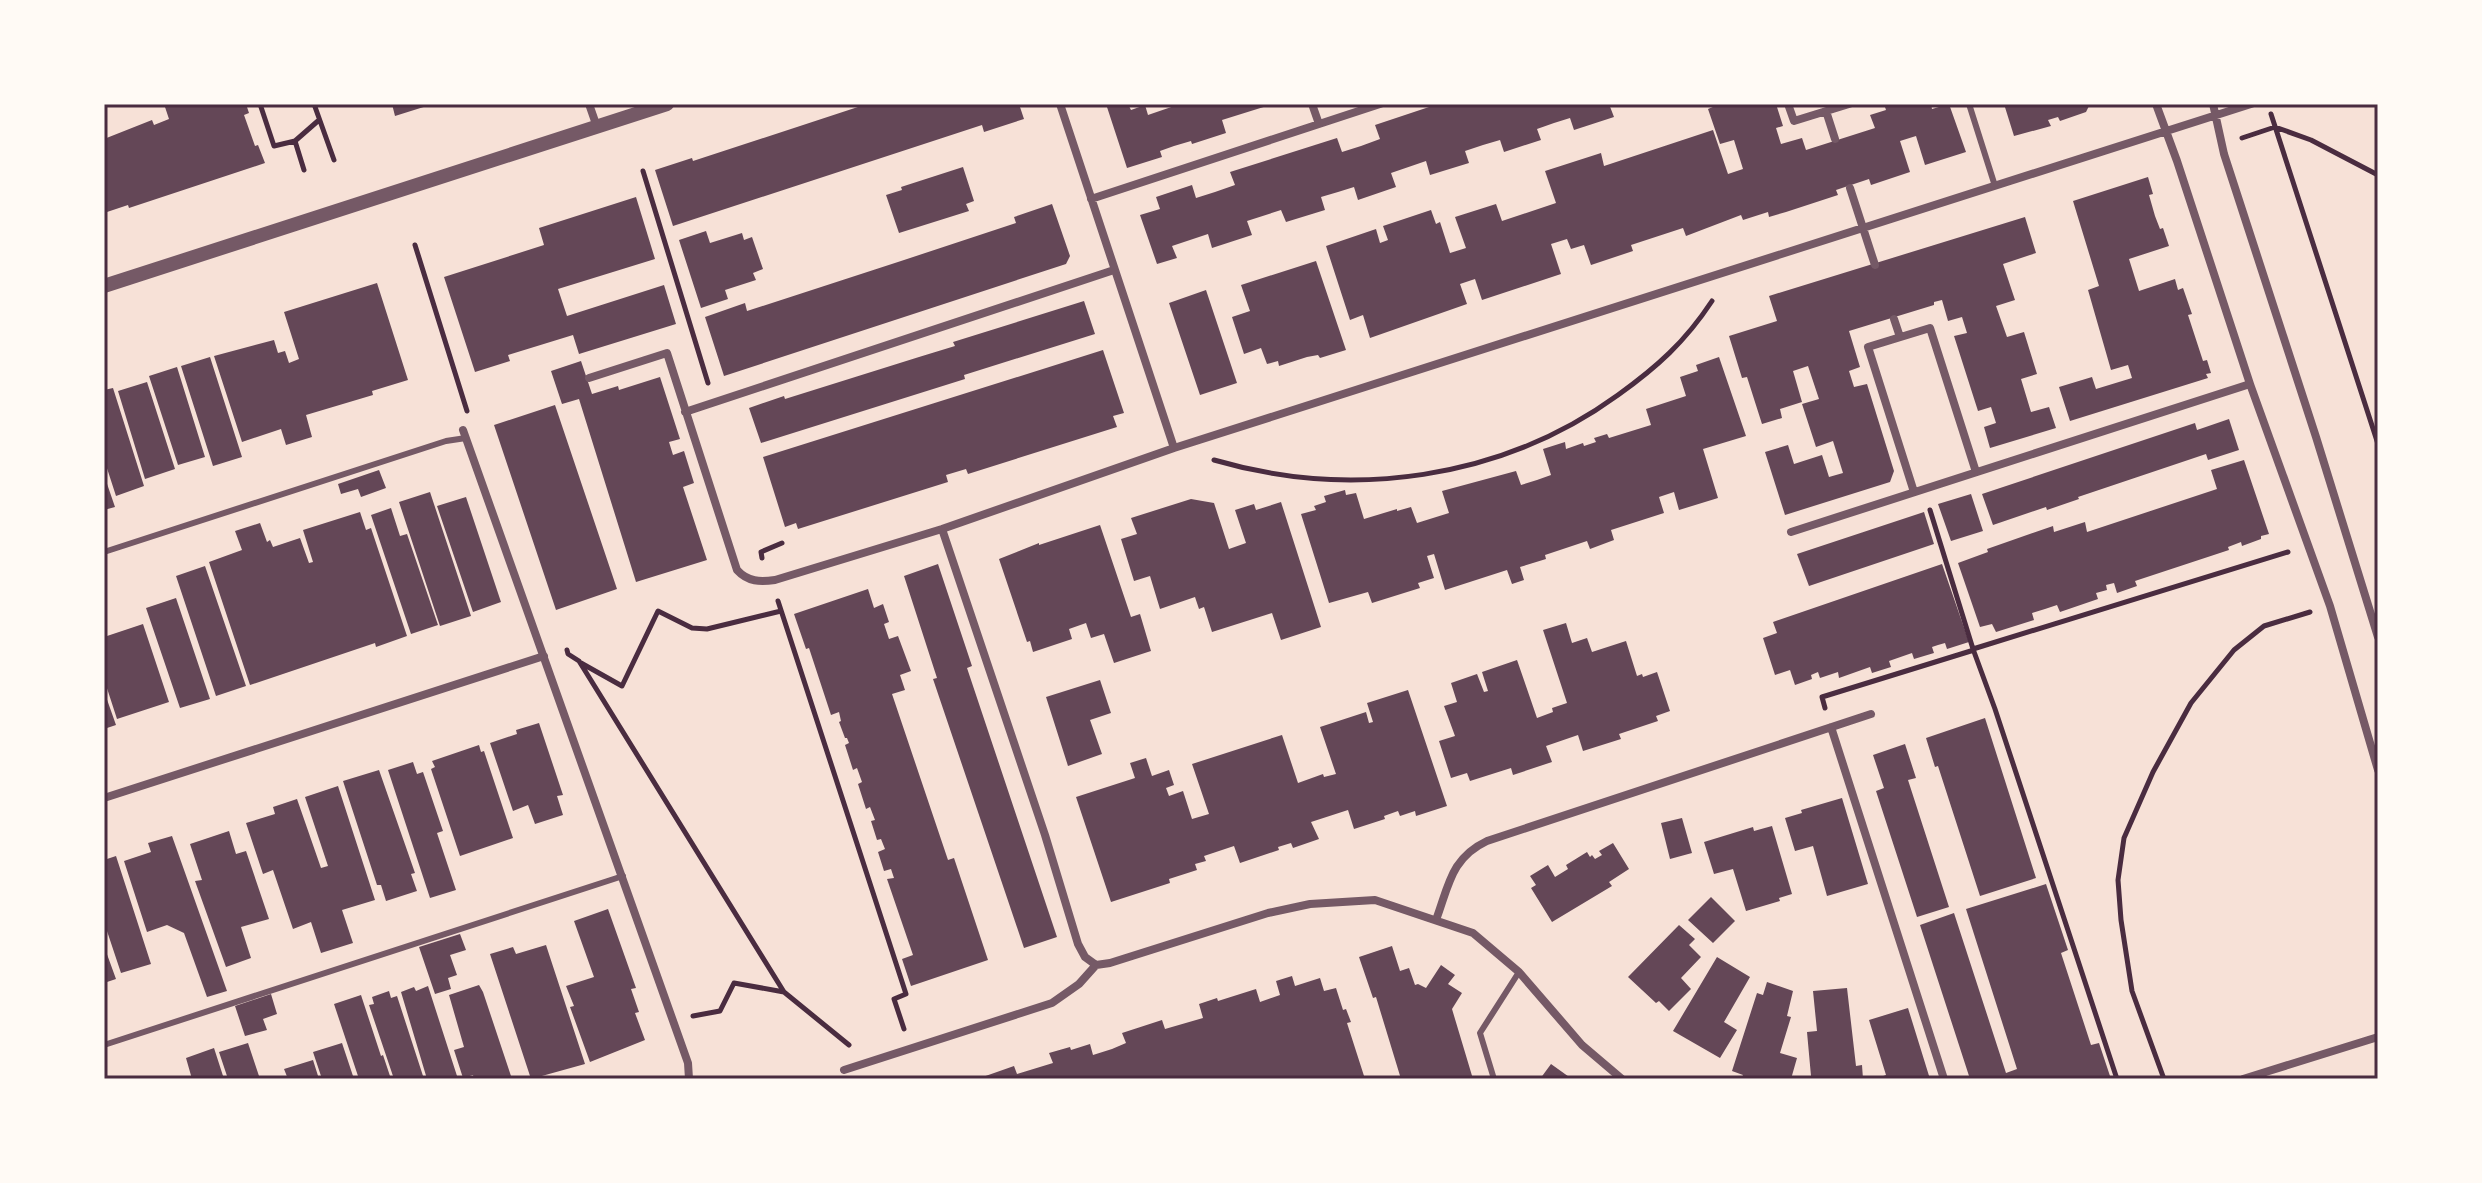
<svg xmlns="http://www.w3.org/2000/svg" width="2482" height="1183" font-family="Inter,sans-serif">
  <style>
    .building { fill: #644757 }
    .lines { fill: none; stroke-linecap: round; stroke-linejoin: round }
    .path { stroke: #4a2c40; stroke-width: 5 }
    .service { stroke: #755966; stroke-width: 6 }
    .minor { stroke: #755966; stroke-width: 8 }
    .tertiary { stroke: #755966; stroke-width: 14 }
    .neatline { fill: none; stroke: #4a2c40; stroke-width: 3 }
  </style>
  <rect width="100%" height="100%" fill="#f7e1d7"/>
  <!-- building -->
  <path class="building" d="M164 104H246L249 113 244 115 255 146 258 145 265 163 129 208 128 205 104 213V139L152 120 154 125 169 119Z
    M392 104H430V105L395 116Z
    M867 104H1019L1024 119 984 132 982 125 673 226 655 170 692 158 693 161Z
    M1106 104H1128L1131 110 1145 105 1148 115 1180 104 1270 105 1222 120 1226 133 1192 144 1191 141 1174 146 1160 151 1162 157 1127 168Z
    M1438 104H1609L1614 117 1574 130 1570 118 1554 123 1537 129 1541 140 1504 152 1500 140 1483 145 1465 151 1469 163 1430 175 1426 161 1391 173 1396 187 1358 200 1354 187 1338 192 1321 197 1325 210 1286 222 1281 210 1247 221 1252 235 1212 248 1208 234 1172 246 1177 258 1157 264 1140 215 1160 209 1156 197 1192 185 1196 198 1215 192 1235 185 1230 172 1337 138 1342 152 1361 146 1380 139 1375 125Z
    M1720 104H1776L1783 126 1776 128 1781 144 1802 138 1806 150 1875 128 1870 115 1886 110 1884 104H1931L1932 109 1949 104 1966 152 1925 165 1916 136 1900 141 1910 172 1871 185 1869 179 1836 190 1838 195 1786 212 1769 217 1768 212 1743 220 1741 215 1686 236 1683 228 1631 245 1633 251 1591 265 1584 245 1571 249 1567 239 1551 244 1561 274 1482 300 1475 279 1460 284 1467 304 1370 338 1363 315 1350 320 1326 246 1376 229 1380 243 1388 240 1383 226 1431 210 1436 224 1440 222 1450 253 1466 248 1455 217 1496 204 1502 221 1556 203 1545 171 1601 153 1604 166 1713 130 1728 174 1743 169 1734 140 1720 144 1708 109Z
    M2004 104H2090L2086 112 2060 121 2058 117 2048 120 2051 126 2014 136Z
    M963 167 974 201 966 204 969 211 899 233 886 195 902 190 901 187Z
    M2148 177 2153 194 2149 195 2155 216 2160 229 2163 228 2169 246 2129 259 2139 291 2175 279 2178 290 2183 288 2192 314 2188 315 2203 361 2207 360 2211 373 2206 374 2208 378 2070 421 2059 387 2092 377 2096 389 2132 378 2128 365 2111 370 2088 290 2099 286 2073 201Z
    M636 197 655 259 558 289 567 316 664 285 676 324 579 354 573 335 508 355 510 361 475 372 444 277 544 245 539 228Z
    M1052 204 1070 256 1066 264 724 376 705 317 745 303 747 311 901 261 1016 223 1014 217Z
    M2025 217 2036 253 2003 264 2015 300 1996 306 2007 337 2024 332 2037 374 2021 379 2031 412 2049 407 2056 428 1990 448 1984 427 1996 423 1991 407 1978 411 1954 336 1967 333 1962 317 1948 321 1942 300 1934 302V305L1849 331 1860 367 1849 371 1854 387 1867 384 1894 471 1890 482 1785 515 1765 452 1788 445 1794 464 1822 455 1829 477 1843 473 1833 441 1816 447 1802 404 1819 399 1808 366 1793 371 1802 402 1780 409 1782 418 1762 424 1747 377 1742 378 1729 336 1777 321 1769 296Z
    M706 231 710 243 742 233 744 240 752 237 763 269 753 273 756 280 725 290 728 299 701 308 679 240Z
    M1316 261 1346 350 1320 358 1318 355 1307 357 1279 366 1278 361 1267 364 1261 348 1244 354 1232 317 1250 311 1241 285Z
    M377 283 408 380 372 391 373 395 306 415 312 437 286 445 281 429 242 442 214 356 274 340 278 353 285 351 289 363 299 359 284 312Z
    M1206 290 1237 383 1200 395 1169 303Z
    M1084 301 1095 334 964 375 965 379 761 443 749 408 784 396 785 399 919 357 955 346 953 342Z
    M1103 350 1124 413 1113 416 1117 427 968 474 966 469 946 475 948 482 798 529 796 523 785 527 763 457Z
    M210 357 242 457 213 466 181 366Z
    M1719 357 1746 436 1703 449 1718 498 1679 510 1674 492 1659 497 1664 513 1611 530 1614 540 1590 549 1587 541 1545 555 1546 559 1520 567 1524 580 1512 584 1507 570 1445 590 1434 554 1427 556 1434 578 1418 583 1420 588 1372 603 1368 592 1329 603 1301 514 1316 510 1314 506 1326 502 1324 496 1345 490 1346 495 1356 493 1364 519 1397 509V511L1411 507 1417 523 1449 513 1442 491 1516 471 1521 485 1537 480 1551 475 1543 449 1565 442 1566 449 1583 443 1584 446 1596 442 1594 438 1607 434 1609 438 1651 425 1646 409 1686 396 1680 377 1698 371 1696 365Z
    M581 361 592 394 618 386 619 390 660 377 680 439 669 442 673 455 684 451 694 483 683 487 707 560 636 582 579 399 562 404 551 371Z
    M177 367 205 457 178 465 149 376Z
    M147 382 175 469 145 479 118 391Z
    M113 388 144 486 116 496 104 459V390Z
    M555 405 617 589 556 610 494 425Z
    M2229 419 2239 450 2208 460 2206 454 2078 497 2079 499 2047 510 2046 507 1993 525 1982 494 2195 423 2197 430Z
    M2244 460 2269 534 2261 536V539L2242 546 2241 542 2228 547 2229 550 2141 579 2135 581 2137 586 2117 593 2114 583 2106 585 2107 590 2096 593 2098 599 2060 612 2057 605 2045 609 2032 613 2034 620 1996 632 1992 624 1980 627 1958 563 1988 552 1987 549 2053 526 2054 532 2085 522 2087 532 2217 489 2211 470Z
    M379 470 386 488 361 497 358 489 341 494 338 484Z
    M104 475 115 507 104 510Z
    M430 492 471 616 440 626 399 502Z
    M1971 494 1983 531 1951 541 1938 504Z
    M466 497 501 602 473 612 437 506Z
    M1191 499 1214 503 1229 549 1246 543 1235 510 1254 504 1256 510 1281 502 1321 627 1281 640 1272 613 1212 632 1204 607 1199 609 1195 597 1160 609 1150 576 1134 581 1121 539 1137 534 1131 518Z
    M391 508 400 536 407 534 438 625 411 634 371 515Z
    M360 512 366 530 371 528 407 636 376 647 375 643 250 685 209 562 242 550 235 531 260 523 267 542 270 540 273 547 300 538 309 563 313 562 303 530Z
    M1924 512 1934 544 1809 586 1797 554Z
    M1100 525 1131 617 1140 614 1151 651 1114 663 1104 634 1091 638 1086 623 1069 629 1072 639 1033 652 1030 641 1027 642 999 559 1039 543V545Z
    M938 564 972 666 967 668 1057 937 1024 948 933 679 937 678 904 576Z
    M1942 564 1969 642 1947 649 1945 643 1938 645 1932 647 1934 653 1914 659 1912 653 1889 661 1891 667 1872 673 1870 667 1839 678 1838 672 1820 678 1818 672 1811 675 1812 679 1795 685 1790 670 1775 675 1763 638 1777 633 1773 622Z
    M205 566 246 686 216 696 176 576Z
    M868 589 874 608 883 604 889 622 884 624 889 639 898 636 911 671 900 675 905 690 892 694 948 860 954 858 988 960 911 986 902 959 913 955 887 879 894 878 891 869 884 871 878 852 885 849 881 839 877 840 871 821 875 820 870 807 866 809 858 784 862 782 857 768 853 770 845 745 849 743 847 738H845L839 722 841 721 839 712 831 715 809 648 806 649 794 614Z
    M176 598 210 699 180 708 146 608Z
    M1566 623 1572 643 1587 638 1592 652 1626 641 1637 676 1642 674 1643 677 1657 672 1670 711 1656 716 1658 721 1619 734 1621 739 1583 751 1578 735 1546 746 1552 762 1513 775 1511 768 1470 781 1467 773 1451 778 1439 741 1455 736 1444 706 1457 702 1451 683 1477 674 1484 692 1488 691 1482 672 1517 660 1537 718 1553 712 1552 708 1567 703 1543 630Z
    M143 624 169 702 117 719 104 679V637Z
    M1100 680 1111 713 1090 720 1102 754 1068 766 1046 697Z
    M1408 690 1447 806 1416 816 1415 811 1400 816 1398 811 1384 816 1385 819 1354 829 1348 810 1311 822 1319 839 1293 848 1291 843 1278 847 1279 850 1240 863 1234 846 1204 856 1206 861 1195 864 1197 870 1169 879 1170 883 1111 902 1076 797 1135 778 1130 763 1146 758 1152 776 1169 770 1174 785 1166 788 1169 796 1183 791 1192 819 1209 814 1192 764 1282 735 1298 783 1323 774 1324 777 1336 774 1320 727 1366 712 1369 723 1373 722 1367 703Z
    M104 691 116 725 104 729Z
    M1985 718 2036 878 1980 896 1938 766 1935 767 1926 738Z
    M539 723 563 795 557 796 563 815 535 824 528 805 513 811 490 743 517 734 516 730Z
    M1905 744 1916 778 1908 780 1949 907 1917 917 1876 791 1884 788 1873 755Z
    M479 745 481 752 484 751 513 838 460 856 431 769 435 767 432 761Z
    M413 762 417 774 423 772 443 831 437 833 456 890 430 898 388 770Z
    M379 770 415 873 411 874 417 891 386 901 381 885H377L343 781Z
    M338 786 375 900 342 910 353 943 321 953 311 922 293 929 273 870 263 874 246 823 275 814 273 807 297 799 321 868 328 866 305 797Z
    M1842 798 1868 884 1827 896 1813 846 1795 851 1785 818 1802 813 1801 810Z
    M1682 818 1692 853 1670 859 1661 823Z
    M1772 826 1792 894 1779 898 1780 901 1746 911 1733 869 1714 874 1704 842 1753 827 1754 831Z
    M229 831 236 854 246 851 269 919 241 927 251 958 226 967 195 881 202 880 190 844Z
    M172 836 227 991 207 997 184 933 167 925 147 932 124 861 151 852 148 843Z
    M1613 843 1629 869 1609 882 1612 886 1552 922 1531 888 1536 885 1530 876 1548 865 1555 877 1568 869 1566 865 1587 852 1590 857 1592 855 1595 859 1602 855 1599 851Z
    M116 856 151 964 121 973 104 922V860Z
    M2046 884 2068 950 2061 953 2091 1045 2099 1043 2111 1079H1970L1920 925 1954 913 2006 1073 2017 1069 1966 909Z
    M1711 897 1735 921 1713 943 1688 920Z
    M608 909 636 988 631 989 639 1012 635 1013 645 1040 590 1062 570 1007 574 1006 566 986 594 977 574 921Z
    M1679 925 1695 939 1689 945 1701 957 1681 978 1691 989 1669 1011 1659 1001 1656 1003 1628 977Z
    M460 934 466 950 450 955 457 975 448 978 451 989 435 994 419 947Z
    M546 945 585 1064 531 1079 490 954 513 947 516 954Z
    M104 946 116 979 104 983Z
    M1392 946 1400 971 1409 968 1415 985 1418 984 1426 988 1441 965 1455 975 1448 984 1462 993 1452 1009 1473 1079H1401L1376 997 1373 998 1359 957Z
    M1717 957 1750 977 1724 1022 1737 1030 1720 1058 1673 1031Z
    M1292 976 1295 986 1320 978 1324 991 1336 988 1343 1010 1346 1009 1351 1022 1347 1023 1365 1079H977L1014 1066 1017 1074 1053 1063 1049 1053 1070 1047 1071 1050 1090 1044 1093 1055 1112 1049 1126 1043 1122 1033 1162 1020 1165 1029 1203 1018 1199 1004 1217 998 1218 1001 1256 989 1260 1002 1280 995 1276 981Z
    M1767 982 1793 991 1787 1016 1791 1017 1780 1053 1797 1058 1791 1079H1741L1743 1075 1732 1071 1757 993 1763 995Z
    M479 985 483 992 512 1079H474L473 1075 463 1078 454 1050 464 1047 449 995Z
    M428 986 458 1079H427L401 992 414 987 416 991Z
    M1847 988 1856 1066 1862 1065 1863 1079H1806L1811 1076 1807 1032 1817 1031 1813 991Z
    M389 991 391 998 397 996 424 1079H394L369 1005 374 1004 372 997Z
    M271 994 277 1014 263 1019 267 1030 245 1036 235 1006Z
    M361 995 381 1056 383 1055 391 1079H359L334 1004Z
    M1908 1008 1930 1079H1875L1886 1075 1869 1020Z
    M248 1043 260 1079H228L219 1052Z
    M342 1043 354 1079H322L313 1052Z
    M214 1048 224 1079H192L186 1058Z
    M313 1060 319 1079H288L284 1069Z
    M1551 1064 1572 1079H1540Z"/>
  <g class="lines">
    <!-- path -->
    <path class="path" d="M260 104 274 146 295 141
      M314 104 334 160
      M2271 114 2378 444
      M2242 138 2275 127 2311 140 2378 175
      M304 170 295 141 319 120
      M643 171 708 383
      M415 245 467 411
      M1214 460C1351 500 1501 480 1618 395 1657 367 1685 342 1712 301
      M1930 510 1973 649 1995 709 2117 1079
      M762 558 761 552 782 543
      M778 601 906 994 894 999 904 1029
      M1973 649 2288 552
      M567 650 568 654 579 661 784 992 849 1045
      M581 663 622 686 658 611 692 628 707 629 781 611
      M1825 708 1822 697 1974 650
      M693 1016 720 1011 734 983 784 992
      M2164 1079 2132 991 2121 920 2118 880 2124 838 2153 772 2191 703 2234 650 2264 626 2310 612"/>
    <!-- service -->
    <path class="service" d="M1969 104 1995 186
      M104 552 446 441 466 438
      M104 1045 623 876
      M1494 1079 1480 1033 1519 972"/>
    <!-- minor -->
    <path class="minor" d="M589 104 597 127
      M1060 104 1174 448
      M1312 104 1319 124
      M1788 104 1794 121 1849 104
      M2156 104 2177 161 2250 384 2330 606 2378 770
      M2213 104 2224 154 2316 437 2378 637
      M1826 111 1835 139
      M1850 188 1875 265
      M1091 199 1380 104
      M1894 319 1900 337
      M589 378 667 353 737 570C748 582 760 582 775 580L942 529 1174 448 2251 104
      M685 412 1114 270
      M463 430 688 1063 689 1079
      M1914 492 1868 347 1930 328 1976 472
      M942 529 1045 835 1078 944 1085 957 1096 965
      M1791 532 2250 384
      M1831 727 1944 1079
      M104 798 544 656
      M1436 920C1449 885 1451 858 1487 841L1871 714
      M844 1070 1052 1003 1079 984 1096 965 1110 963 1268 913 1310 904 1375 900 1473 933 1519 972 1582 1045 1622 1079
      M2243 1079 2378 1037"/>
    <!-- tertiary -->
    <path class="tertiary" d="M104 286 667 104"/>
  </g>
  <!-- border -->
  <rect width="2482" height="1183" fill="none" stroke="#fffaf5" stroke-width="212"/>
  <rect x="106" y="106" width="2270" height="971" class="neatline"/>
</svg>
